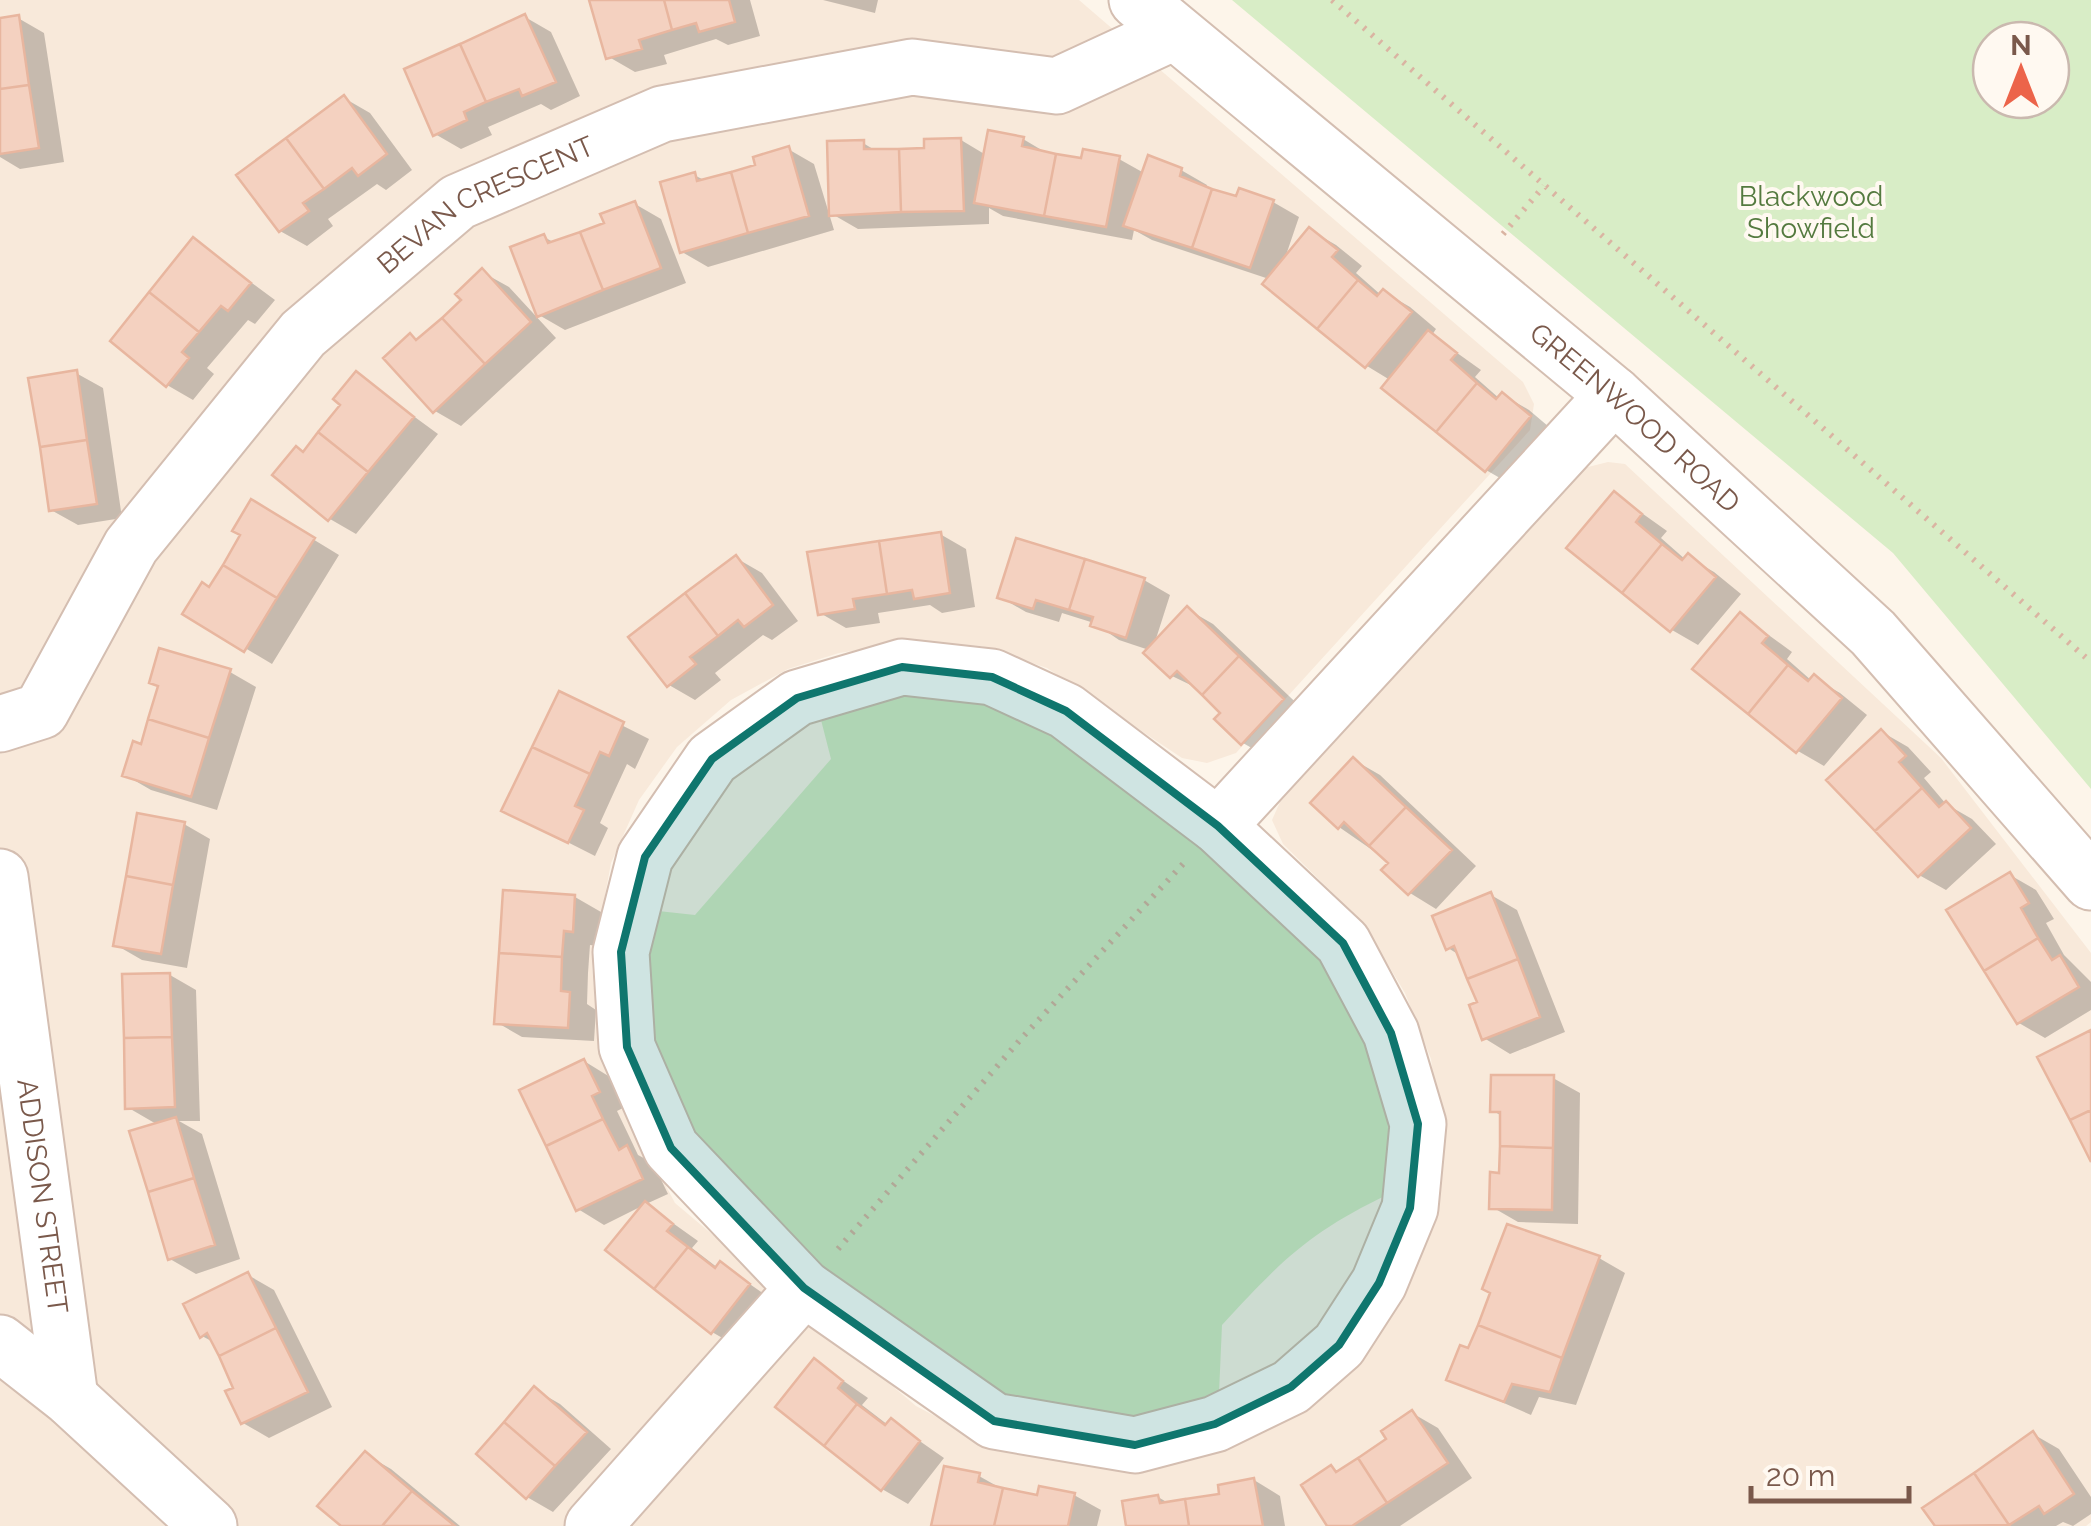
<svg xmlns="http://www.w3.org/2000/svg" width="2091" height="1526" font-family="Raleway,sans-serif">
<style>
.residential{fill:#f8e9da}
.green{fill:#d8edc6;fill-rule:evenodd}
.shadow{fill:#0003}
.building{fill:#f4d1c0;stroke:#e8b69f;stroke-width:2.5}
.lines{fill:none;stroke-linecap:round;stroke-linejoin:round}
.street-casing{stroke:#d4beb1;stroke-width:59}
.path{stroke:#dab4a2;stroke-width:6;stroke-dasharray:2.5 8;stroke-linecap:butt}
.street{stroke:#fff;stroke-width:55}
.marked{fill:#0f766e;fill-opacity:0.2;stroke:#0f766e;stroke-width:8;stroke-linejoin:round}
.labels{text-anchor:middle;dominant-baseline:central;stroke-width:8;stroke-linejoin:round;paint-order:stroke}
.park-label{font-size:28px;fill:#547a3f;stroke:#fff9f1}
.street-label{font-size:28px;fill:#7a594b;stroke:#fff9f1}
</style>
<rect width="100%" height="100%" fill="#fdf5ea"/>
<path class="residential" d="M0,0H1079L1523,382L1534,404L1530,430L1236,753L1207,763L1182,758L1047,668L981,646L900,644L839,653L788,669L731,700L677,747L639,800L611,863L592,966L598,1035L611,1083L675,1203L916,1406L990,1445L1324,1384L1384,1327L1422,1237L1441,1138L1431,1059L1405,993L1363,923L1283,844L1272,820L1280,802L1584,468L1608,462L1625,464L1941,758L2091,953V1522L2086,1526H0Z"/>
<path class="green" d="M1232,0H2091V789L1893,553ZM1991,40H2051V100H1991Z
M901,689C931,691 972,688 1000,698C1070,723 1327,943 1360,1008C1390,1068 1389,1129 1389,1194C1309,1232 1281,1261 1222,1325L1219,1393L1146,1417H1060L981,1388L831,1275L681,1135L640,1008L649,910L695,915L831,759L820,716Z"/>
<path class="shadow" d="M592,0H750L760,36L728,45L716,39L664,55L667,64L635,72L609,57Z
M823,0H878L875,13Z
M525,17L551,32L580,96L551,110L541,104L488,127L492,135L461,149L435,134Z
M18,18L44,33L64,162L20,169L0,157V20Z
M344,98L370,113L412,170L386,190L377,184L328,219L333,226L307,246L280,231Z
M1023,139L1050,155L1083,161L1119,159L1144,173L1181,170L1207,185L1206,189L1237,200L1273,202L1299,217L1284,261L1310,230L1336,245L1362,266L1356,273L1381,295L1384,292L1410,307L1436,329L1432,335L1481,370L1475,377L1500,399L1503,395L1529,410L1555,432L1512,485L1486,470L1390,380L1367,366L1265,284L1269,279L1152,240L1134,230L1132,240L1003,216L989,208V224L858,229L832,214L863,143L878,152L927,151L961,140L986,155Z
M788,149L814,164L834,230L708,267L682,252L694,175L706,181L759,167Z
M635,204L661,219L686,283L565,330L539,315L544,237L555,243L607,224Z
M194,240L275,300L255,324L248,320L207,368L214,374L193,400L167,385Z
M482,272L509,287L556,338L461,426L435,411L410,336L419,341L464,300Z
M76,373L103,388L122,518L78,525L51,510Z
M356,374L438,434L356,534L330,519L276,474L304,454L343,405Z
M1615,494L1667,531L1661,538L1686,560L1688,557L1714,572L1741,594L1698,645L1672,630L1570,548Z
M252,502L339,555L272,664L186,613L210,590L243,534Z
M940,534L966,549L975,607L942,613L930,605L878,613L880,623L846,628L820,613Z
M736,558L762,573L798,621L772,640L763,635L715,673L721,680L695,700L669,685Z
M1144,580L1170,595L1154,645L1187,609L1213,624L1309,715L1269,758L1243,743L1224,713L1199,689L1172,676L1149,650L1119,640L1094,623L1062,613L1059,622L1026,612L1000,597Z
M1741,615L1792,652L1787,659L1812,681L1814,678L1840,693L1867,715L1824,766L1798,751L1696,669Z
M230,672L256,687L217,810L151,790L125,775L142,747Z
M560,694L649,739L635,769L627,764L615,790L600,823L608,828L595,856L504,810Z
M1882,732L1908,747L1931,772L1924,778L1946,804L1972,819L1996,844L1946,890L1919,875Z
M1354,760L1380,775L1476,866L1436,909L1410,893L1385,870L1391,863L1339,827Z
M184,824L210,839L187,968L142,960L116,945Z
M2010,875L2036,890L2054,919L2046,923L2064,955L2091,982V1010L2045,1038L2019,1023Z
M1491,895L1517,910L1565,1032L1510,1054L1484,1038L1480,1004L1461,956L1448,948Z
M575,897L601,912L598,946L590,945L588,973L587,1004L596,1010L594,1041L522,1037L496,1022Z
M170,975L196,990L200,1121H179L202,1134L240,1259L196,1274L170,1259L158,1125L127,1107Z
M584,1061L610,1077L625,1107L617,1111L629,1136L638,1155L653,1163L668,1194L646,1204L698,1241L692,1248L718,1268L721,1264L774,1301L738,1347L712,1332L644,1205L604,1225L578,1209Z
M1553,1078L1580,1093L1578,1224L1518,1222L1492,1207L1502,1175V1116L1493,1111Z
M1599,1258L1625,1273L1576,1405L1539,1397L1531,1415L1449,1379L1469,1351Z
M248,1275L274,1290L332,1407L269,1438L243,1423L236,1389L215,1343L202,1336Z
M815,1361L868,1398L862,1405L888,1425L891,1421L944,1458L908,1504L882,1489Z
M534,1389L560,1404L611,1449L553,1512L527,1497Z
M1412,1413L1438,1428L1472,1478L1400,1526H1330L1331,1468L1340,1472L1390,1440Z
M2033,1434L2059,1449L2091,1497V1514L2073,1526L2063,1522L2056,1526H1938L1926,1508Z
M365,1454L391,1469L460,1526H345Z
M979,1476L1004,1490L1039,1497L1074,1495L1101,1510L1097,1526H933Z
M1254,1480L1280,1496L1285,1526H1128L1158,1497L1170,1504L1222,1496Z"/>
<path class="building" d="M589,0H664L672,30L639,40L642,49L606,59Z
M664,0H729L735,22L699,32L696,23L672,30Z
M525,14L556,82L522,96L519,89L486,102L460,44Z
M19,15L29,85L0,89V18Z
M460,44L486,102L464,112L467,120L433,136L404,69Z
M29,85L39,148L0,154V89Z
M344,95L387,154L358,176L352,168L324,189L286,138Z
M988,130L1024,137L1022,146L1056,154L1044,216L974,203Z
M286,138L324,189L303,203L309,211L279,232L236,175Z
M961,138L964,211L901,212L899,149L924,148V139Z
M864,140V149H899L901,212L829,216L827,141Z
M789,146L809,216L748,233L731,172L755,165L753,157Z
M1083,149L1120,156L1106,227L1044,216L1056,154L1081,158Z
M1148,155L1182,168L1180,176L1212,189L1192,248L1123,226Z
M695,172L697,181L731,172L748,233L680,253L660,182Z
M1239,188L1274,200L1250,268L1192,248L1212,189L1236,196Z
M635,201L661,268L603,290L580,232L604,223L600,214Z
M1309,227L1338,250L1332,257L1358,280L1317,329L1262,284Z
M580,232L603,290L537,317L510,247L544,234L548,243Z
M193,237L251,283L228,311L221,306L199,332L149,292Z
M482,268L531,322L485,364L442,318L461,300L455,294Z
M1358,280L1377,296L1383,289L1412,312L1365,368L1317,329Z
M149,292L199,332L182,352L189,358L166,387L110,341Z
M442,318L485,364L433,413L383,358L410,333L416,340Z
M1428,330L1457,353L1451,360L1477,383L1436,432L1381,388Z
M77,370L87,440L40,447L28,378Z
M356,371L414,417L368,472L318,432L340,405L333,399Z
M1477,383L1496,399L1502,392L1531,416L1485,472L1436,432Z
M318,432L368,472L328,521L272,475L296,446L303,452Z
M87,440L97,504L49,511L40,447Z
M1614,491L1642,514L1636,522L1662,544L1622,593L1566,548Z
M251,499L315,538L277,598L223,565L240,535L232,531Z
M941,532L950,593L914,599L912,590L887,594L879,541Z
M1016,538L1085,559L1069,610L1036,600L1033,609L997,598Z
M879,541L887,594L853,599L855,609L818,615L807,552Z
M1662,544L1682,560L1688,553L1716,577L1670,632L1622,593Z
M736,555L773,605L744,627L738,620L718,636L685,593Z
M1085,559L1145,578L1126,638L1090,626L1093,617L1069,610Z
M223,565L277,598L244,652L182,614L202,582L209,587Z
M685,593L718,636L690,657L696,664L667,687L628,637Z
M1187,606L1239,656L1202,695L1177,671L1170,678L1143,653Z
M1740,612L1768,636L1762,643L1788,665L1748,714L1692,669Z
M159,648L231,669L209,738L148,719L158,686L149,683Z
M1239,656L1284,699L1241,745L1214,719L1220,713L1202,695Z
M1788,665L1808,681L1814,674L1842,698L1796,753L1748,714Z
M559,691L624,722L609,756L600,752L590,774L532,747Z
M148,719L209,738L191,797L122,776L133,741L141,744Z
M1881,729L1906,756L1899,762L1922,788L1875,831L1826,780Z
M532,747L590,774L575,806L584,810L568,843L501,811Z
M1353,757L1406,807L1369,846L1344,822L1338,829L1310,803Z
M1922,788L1939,807L1946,801L1971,828L1918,877L1875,831Z
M1406,807L1452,850L1408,895L1381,870L1388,863L1369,846Z
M137,813L185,822L173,885L126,876Z
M2010,872L2029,903L2021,908L2038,938L1984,971L1946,910Z
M126,876L173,885L161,954L113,946Z
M503,890L575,895L573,932L564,931L562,957L499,953Z
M1491,892L1518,959L1467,979L1454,946L1446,950L1432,916Z
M2038,938L2052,960L2060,955L2079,987L2017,1024L1984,971Z
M499,953L562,957L561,991L570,992L568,1028L494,1024Z
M1518,959L1540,1017L1482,1040L1469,1005L1477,1002L1467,979Z
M170,973L172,1037L124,1038L122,974Z
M2091,1030V1110L2070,1120L2037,1057Z
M172,1037L175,1107L125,1109L124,1038Z
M584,1059L600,1092L592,1096L603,1119L546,1146L519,1090Z
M1491,1075H1554L1553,1148L1500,1146V1112H1490Z
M2091,1110V1162L2070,1120Z
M176,1117L194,1178L148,1192L129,1131Z
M603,1119L619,1150L627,1145L643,1179L576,1211L546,1146Z
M1500,1146L1553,1148L1552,1210L1489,1209L1490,1172L1499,1173Z
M194,1178L215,1245L168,1260L148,1192Z
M645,1201L673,1224L667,1231L688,1247L654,1289L605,1250Z
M1507,1224L1600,1256L1562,1358L1478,1325L1490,1293L1482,1289Z
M688,1247L715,1268L720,1261L750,1284L711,1334L654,1289Z
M248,1272L276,1328L219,1356L207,1333L200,1338L183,1304Z
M1478,1325L1562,1358L1550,1392L1512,1384L1504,1402L1446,1380L1460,1345L1468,1348Z
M276,1328L308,1392L241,1424L225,1391L233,1388L219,1356Z
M814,1358L843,1381L838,1388L857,1404L824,1446L775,1407Z
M534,1386L587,1432L555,1466L504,1422Z
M857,1404L885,1425L891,1418L920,1441L881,1491L824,1446Z
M1412,1410L1448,1463L1387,1503L1358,1458L1386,1439L1381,1431Z
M504,1422L555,1466L526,1499L476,1454Z
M2033,1431L2074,1494L2044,1514L2039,1506L2009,1525L1974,1473Z
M365,1451L412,1491L382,1526H341L317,1506Z
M1358,1458L1387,1503L1352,1526H1327L1301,1485L1331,1465L1336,1472Z
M944,1466L980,1473L978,1482L1003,1488L994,1526H931Z
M1974,1473L2009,1525L1935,1526L1922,1508Z
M1254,1478L1263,1526H1189L1185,1499L1219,1494L1218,1485Z
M1039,1486L1075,1493L1068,1526H994L1003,1488L1037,1495Z
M412,1491L455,1526H382Z
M1158,1495L1160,1503L1185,1499L1189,1526H1126L1122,1501Z"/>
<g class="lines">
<g class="street-casing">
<g id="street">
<path id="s1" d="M1137,0L1614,395L1873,633L2091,882"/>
<path d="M902,667L992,677L1066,711L1218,826L1343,943L1391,1033L1418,1124L1410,1208L1379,1283L1339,1345L1291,1387L1215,1424L1135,1445L994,1421L804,1288L671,1148L627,1047L621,952L645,857L712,759L797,698Z"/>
<path id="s2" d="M0,724L41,711L131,546L303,334L458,202L662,114L912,67L1057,86L1174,32"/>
<path d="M1218,826L1614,395"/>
<path id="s3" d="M0,877L70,1398"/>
<path d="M0,1343L70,1398L209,1526"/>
<path d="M593,1526L804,1288"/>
</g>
</g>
<path class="path" d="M1332,0L2091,662
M1503,234L1544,186
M838,1249L1020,1040L1183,864"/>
<use href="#street" class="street"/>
</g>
<path class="marked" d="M902,667L992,677L1066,711L1218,826L1343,943L1391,1033L1418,1124L1410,1208L1379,1283L1339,1345L1291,1387L1215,1424L1135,1445L994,1421L804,1288L671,1148L627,1047L621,952L645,857L712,759L797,698Z"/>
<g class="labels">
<g class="park-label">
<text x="1811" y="196">Blackwood<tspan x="1811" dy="32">Showfield</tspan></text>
</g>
<g class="street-label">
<text stroke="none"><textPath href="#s2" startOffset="730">BEVAN CRESCENT</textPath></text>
<text stroke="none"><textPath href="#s1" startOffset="650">GREENWOOD ROAD</textPath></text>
<text stroke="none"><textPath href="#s3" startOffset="322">ADDISON STREET</textPath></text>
</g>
</g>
<g transform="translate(2021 70)"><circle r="48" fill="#fff9f1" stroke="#cab9af" stroke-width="2.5"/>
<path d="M0-8L18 38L0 25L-18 38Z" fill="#ec644a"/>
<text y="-15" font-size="28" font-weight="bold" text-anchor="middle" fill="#7a594b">N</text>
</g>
<path d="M1751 1486v15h158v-15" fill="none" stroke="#7a594b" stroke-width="5"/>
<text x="1766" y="1486" font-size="30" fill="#7a594b" stroke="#fff9f1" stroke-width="8" paint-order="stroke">20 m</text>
</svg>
